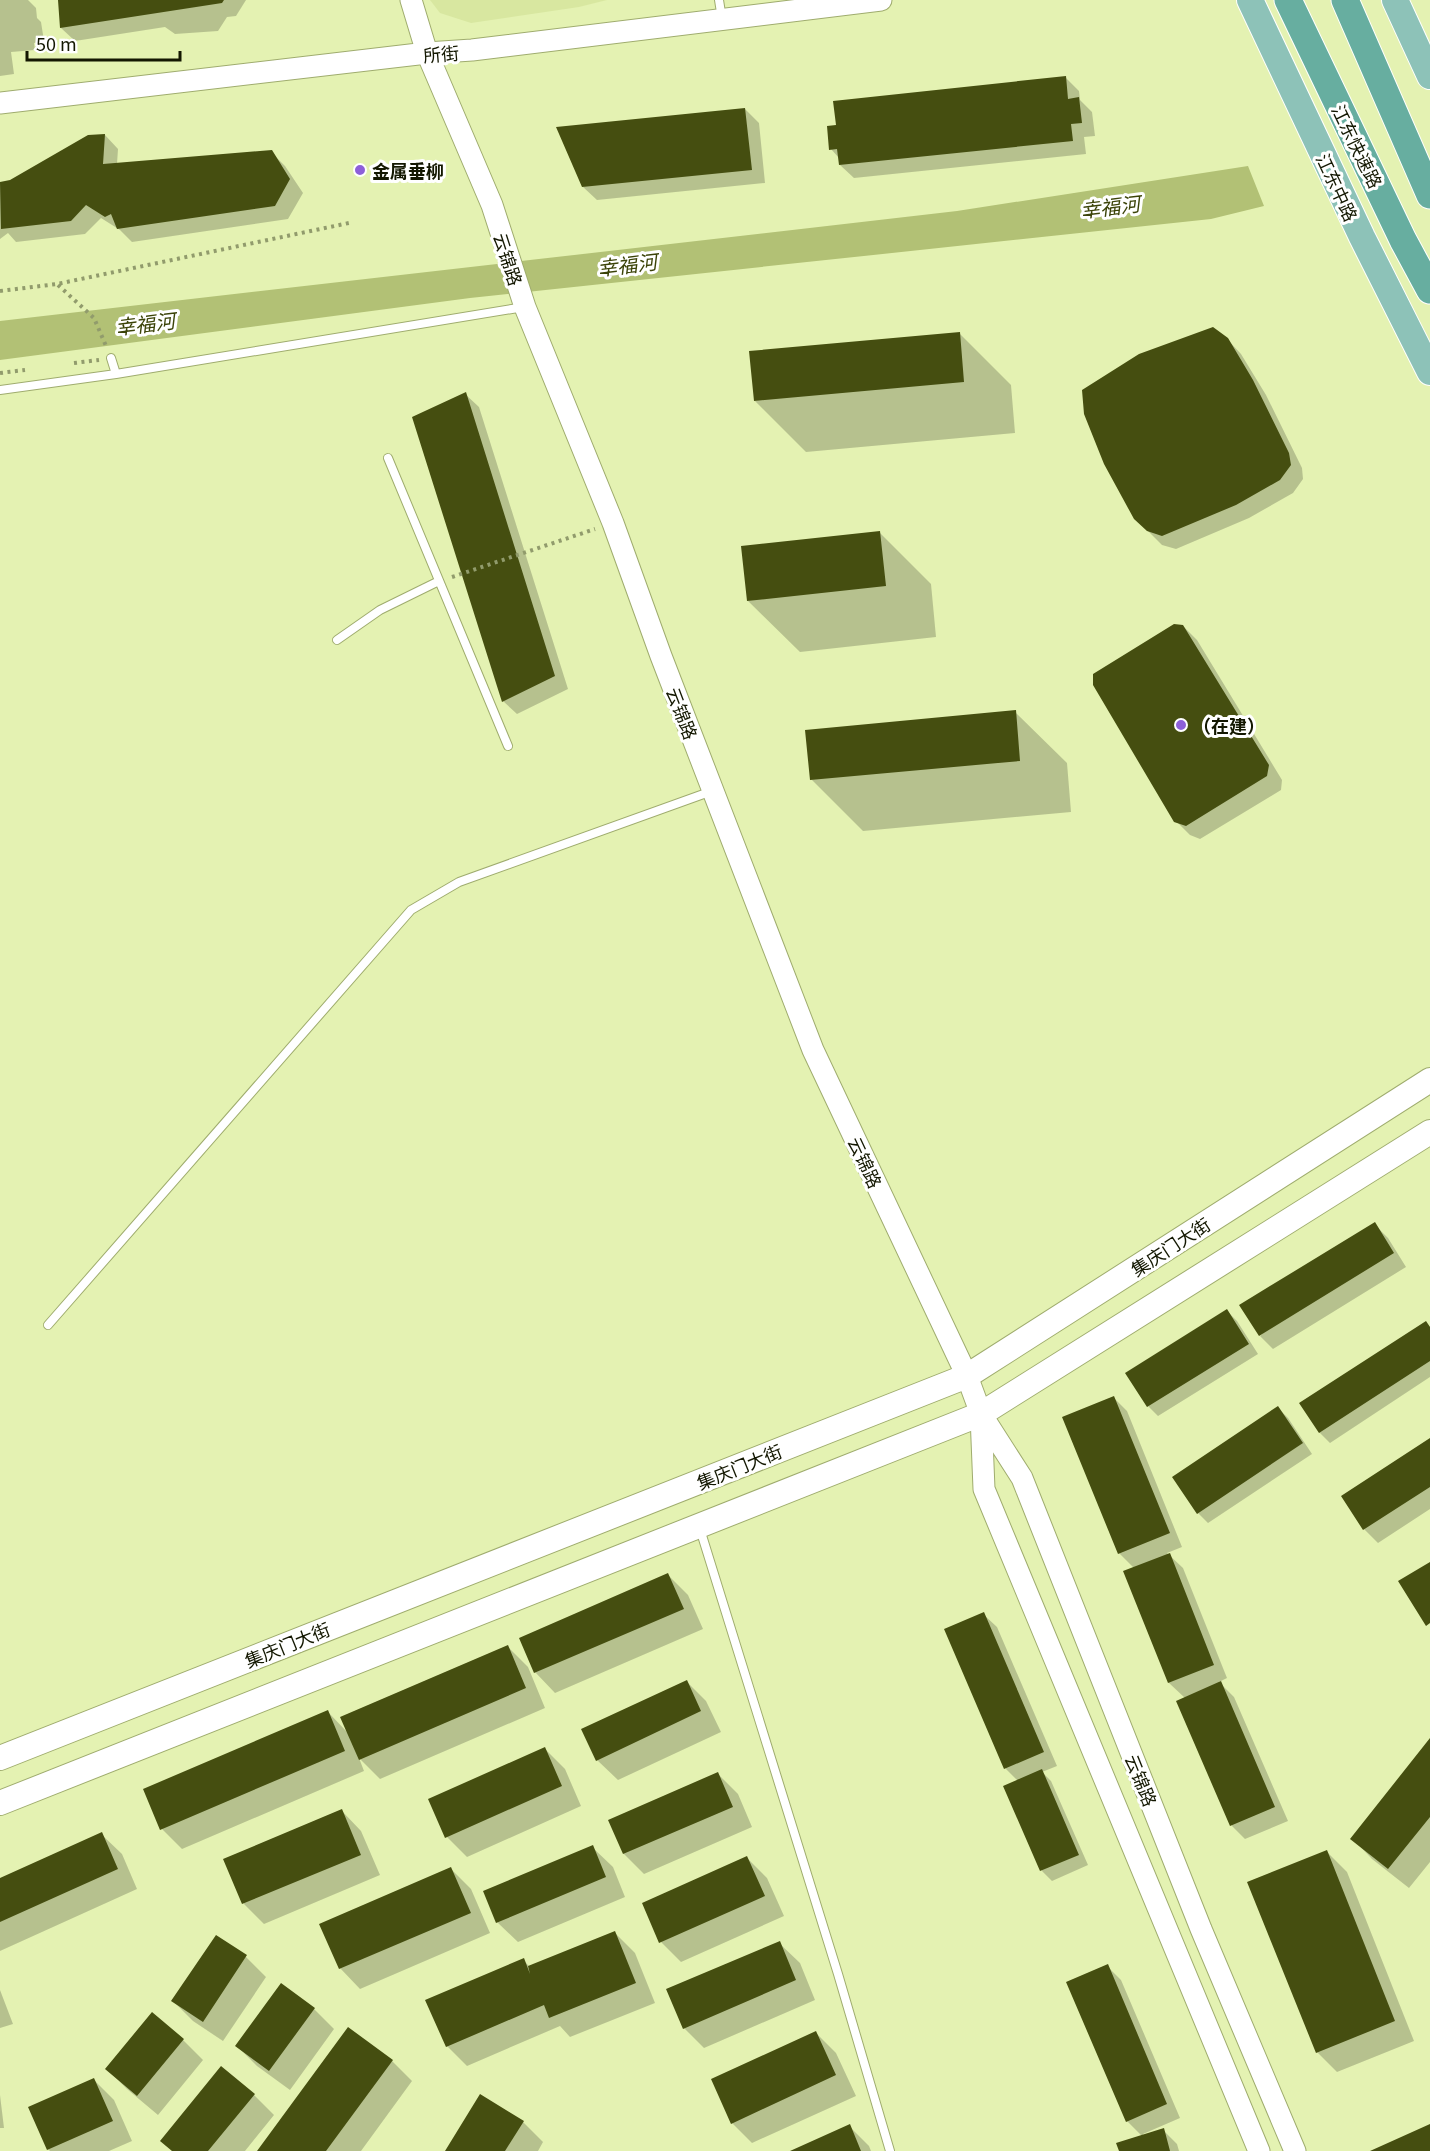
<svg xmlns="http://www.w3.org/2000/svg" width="1430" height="2151" font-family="Georgia,'Noto Sans SC',serif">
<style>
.built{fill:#d8e7a0}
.water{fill:#b2c175}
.shadow{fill:#0003}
.building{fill:#454e10}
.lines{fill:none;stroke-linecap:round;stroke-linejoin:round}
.service-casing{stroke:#9fac6e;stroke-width:10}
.tertiary-casing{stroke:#9fac6e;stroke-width:23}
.secondary-casing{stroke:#9fac6e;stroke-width:26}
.primary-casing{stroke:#fff;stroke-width:28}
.trunk-casing{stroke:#fff;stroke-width:29}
.path{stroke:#919b6c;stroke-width:4;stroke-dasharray:3 4.5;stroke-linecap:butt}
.service{stroke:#fff;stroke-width:8}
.tertiary{stroke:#fff;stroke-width:21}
.secondary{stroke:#fff;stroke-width:24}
.primary{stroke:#8dc2b8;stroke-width:26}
.trunk{stroke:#67aea0;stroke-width:27}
.poi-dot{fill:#8d5fd9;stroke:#fff;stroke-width:2}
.labels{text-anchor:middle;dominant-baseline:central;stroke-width:6;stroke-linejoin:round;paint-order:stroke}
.street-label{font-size:18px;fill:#131701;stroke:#fff}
.poi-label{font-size:18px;font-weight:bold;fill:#131701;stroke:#fff;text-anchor:start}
.water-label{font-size:20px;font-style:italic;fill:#3b4308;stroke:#fff}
</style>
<rect width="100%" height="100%" fill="#e4f2b2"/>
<path class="built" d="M430,0H607L579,7L471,23L440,13Z"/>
<path class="water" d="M1248,166L1264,206L1211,219L470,298L0,360V321L957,211Z"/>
<path class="shadow" d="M0,0H28L36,8L37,18L41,22L44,41L34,43L35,50L11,52L14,74L0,76Z
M59,0H246L236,16L227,17L218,31L175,34L165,27L75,41L61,28Z
M1066,78L1079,91L1080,100L1092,112L1095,136L1084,137L1086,154L854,178L840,165L839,158L831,149L837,127Z
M745,109L759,123L765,183L597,200L583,187Z
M105,135L118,149L117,164L271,152L285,166L303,193L288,219L132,242L120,230L101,218L85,234L16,242L8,233L0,239V183L10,182Z
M959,333L1011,385L1015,433L806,452L755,401Z
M1227,339L1241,354L1266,395L1302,468L1303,479L1293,493L1249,518L1176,549L1162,545L1135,518Z
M465,394L479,407L568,689L517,714L503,701Z
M879,532L931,584L936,637L800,652L748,601Z
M1183,626L1197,640L1282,780L1281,790L1200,839L1190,835L1176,821Z
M1015,712L1067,763L1071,812L863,831L811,779Z
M1374,1224L1388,1238L1406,1267L1273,1349L1260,1336Z
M1227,1311L1237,1321L1258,1354L1158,1416L1148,1406Z
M1426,1323L1430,1327V1377L1330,1443L1320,1433L1301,1404Z
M1114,1398L1127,1411L1182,1547L1167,1553L1183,1568L1227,1678L1219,1682L1234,1697L1288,1821L1245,1839L1232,1826L1178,1702L1185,1698L1169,1683L1125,1572L1134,1568L1119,1553Z
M1278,1408L1288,1418L1312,1454L1208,1523L1198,1513Z
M1430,1440V1509L1378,1543L1364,1529L1343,1497Z
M668,1575L688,1595L703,1629L555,1693L535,1672Z
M983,1614L997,1627L1057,1766L1042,1772L1051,1781L1088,1865L1052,1881L1042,1871L1005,1787L1018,1781L1006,1769L946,1630Z
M508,1647L528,1667L545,1708L380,1779L359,1758L364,1771L182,1849L162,1829L327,1711L348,1733Z
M686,1681L706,1701L721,1732L618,1780L597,1760Z
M1430,1740V1862L1409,1888L1372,1859L1352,1838Z
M545,1749L565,1769L581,1806L467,1857L447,1837Z
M718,1774L738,1794L752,1827L644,1874L624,1854L610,1821Z
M341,1810L361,1831L380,1875L264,1924L244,1904L225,1859Z
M101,1834L122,1854L137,1889L0,1951V1880Z
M592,1847L613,1867L625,1897L518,1942L497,1922Z
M1327,1852L1347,1872L1414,2041L1337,2072L1317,2052Z
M747,1858L767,1878L784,1916L681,1962L661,1942Z
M451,1869L471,1889L490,1933L360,1989L340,1968Z
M615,1933L635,1953L655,2003L570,2037L560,2026L467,2066L447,2046L523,1960L530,1967Z
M216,1937L246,1957L266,1977L223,2041L193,2021L173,2001Z
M779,1943L800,1963L815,2000L704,2048L684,2028Z
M1107,1966L1121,1980L1180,2118L1143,2134L1144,2136L1163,2130L1177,2144L1179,2151H1120L1142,2136L1127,2121Z
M0,1990L13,2024L0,2028Z
M314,2009L334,2029L290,2090L257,2066L237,2046Z
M152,2014L183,2040L203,2060L158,2115L127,2089L107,2069Z
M816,2033L836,2053L856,2096L752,2143L732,2123Z
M392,2061L412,2081L361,2151H259Z
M94,2080L114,2100L132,2141L109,2151H50L48,2149Z
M0,2095L4,2128H0Z
M254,2095L274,2115L245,2151H172Z
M523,2122L543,2142L538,2151H446Z
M849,2126L869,2146L871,2151H794Z"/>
<path class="building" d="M58,0H224L222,3L60,28Z
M1066,76L1068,99L1079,97L1082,123L1071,124L1073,141L839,165L837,149L829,150L827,126L836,125L833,101Z
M745,108L752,170L582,187L556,127Z
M105,134L103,164L272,150L290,179L275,206L117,229L111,214L105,217L86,205L71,221L1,229L0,182L10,180L88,135Z
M1213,327L1228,338L1253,380L1289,453L1291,465L1280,480L1236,505L1162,536L1147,531L1134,519L1104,464L1084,414L1082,390L1139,354Z
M960,332L964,382L754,401L749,351Z
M466,392L555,676L502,702L412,417Z
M880,531L886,586L747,601L741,546Z
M1174,624L1183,625L1269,765L1267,776L1186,826L1174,822L1093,685V674Z
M1016,710L1020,761L810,780L805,730Z
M1375,1222L1394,1253L1259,1336L1239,1305Z
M1227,1309L1249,1344L1147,1407L1125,1373Z
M1426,1321L1430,1327V1361L1319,1433L1299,1403Z
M1114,1396L1170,1533L1118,1554L1062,1417Z
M1278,1406L1303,1443L1197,1514L1172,1477Z
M1430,1438V1487L1363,1530L1341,1496Z
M1170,1553L1214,1665L1168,1683L1123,1571Z
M1430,1562V1623L1426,1626L1398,1581Z
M668,1573L684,1609L534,1673L519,1638Z
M984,1612L1044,1752L1004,1769L944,1629Z
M508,1645L526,1688L359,1760L340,1717Z
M687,1680L701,1711L596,1761L581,1729Z
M1221,1681L1275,1807L1230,1826L1176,1701Z
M328,1710L345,1751L160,1830L143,1789Z
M1430,1738V1817L1388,1869L1350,1839Z
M545,1747L562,1786L445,1838L428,1799Z
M1042,1769L1079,1855L1040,1871L1003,1786Z
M718,1772L733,1807L623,1854L608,1820Z
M342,1809L361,1855L242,1904L223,1859Z
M102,1832L118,1869L0,1922V1878Z
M593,1845L606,1877L496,1923L483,1891Z
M1327,1850L1395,2021L1316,2053L1247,1882Z
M747,1856L765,1896L659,1943L642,1903Z
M451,1867L471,1913L339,1969L319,1924Z
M615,1931L636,1983L549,2018L544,2005L446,2047L425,2000L524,1958L530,1974L528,1966Z
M216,1935L247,1955L203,2022L171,2001Z
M780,1941L796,1980L683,2029L666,1989Z
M1108,1964L1167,2104L1126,2122L1066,1982Z
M281,1983L315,2008L269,2071L235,2046Z
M152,2012L184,2039L137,2096L105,2069Z
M348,2027L393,2060L326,2151H257Z
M816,2031L836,2075L731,2124L711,2079Z
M221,2066L255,2094L208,2151H172L160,2141Z
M94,2078L113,2121L47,2150L28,2107Z
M480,2094L524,2121L505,2151H445Z
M850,2124L861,2151H790Z
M1430,2124V2151H1370Z
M1164,2128L1170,2151H1119L1116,2143Z"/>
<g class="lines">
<g class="service-casing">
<path id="service" d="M719,0L722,19
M111,358L116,374
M0,390L116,374L524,307
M388,458L508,746
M337,640L380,610L439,581
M48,1325L411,910L459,882L712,791
M700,1529L838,1974L890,2151"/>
</g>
<g class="tertiary-casing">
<path id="tertiary" d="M411,0L427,53L492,205L525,307L613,523L661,656L813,1050L967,1376L981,1414L1022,1478L1201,1929L1295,2151
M0,103L427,53L472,50L881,0
M981,1415L984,1489L1259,2151"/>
</g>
<g class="secondary-casing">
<path id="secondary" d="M0,1758L967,1376L1430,1080
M0,1803L981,1414L1430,1132"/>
</g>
<g class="primary-casing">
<path id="primary" d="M1250,0L1362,237L1430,372
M1395,0L1430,76"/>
</g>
<g class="trunk-casing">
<path id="trunk" d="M1288,0L1403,240L1430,290
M1345,0L1430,195"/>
</g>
<path class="path" d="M58,285L94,318L106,346
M0,291L57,284L349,223
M74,363L99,360
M0,373L25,370
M452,577L595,529"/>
<use href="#service" class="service"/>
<use href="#tertiary" class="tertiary"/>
<use href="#secondary" class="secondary"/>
<use href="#primary" class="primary"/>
<use href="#trunk" class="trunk"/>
</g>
<g class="poi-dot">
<circle cx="360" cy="170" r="6"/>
<circle cx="1181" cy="725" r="6"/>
</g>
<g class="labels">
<g class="street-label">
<text transform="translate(441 53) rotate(-5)">所街</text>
<text transform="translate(1358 146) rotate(64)">江东快速路</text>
<text transform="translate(1338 187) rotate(65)">江东中路</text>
<text transform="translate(509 259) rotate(72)">云锦路</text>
<text transform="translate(683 713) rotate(69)">云锦路</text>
<text transform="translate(866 1162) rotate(65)">云锦路</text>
<text transform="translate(1170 1246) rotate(-33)">集庆门大街</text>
<text transform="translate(739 1466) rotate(-22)">集庆门大街</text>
<text transform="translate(287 1644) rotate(-22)">集庆门大街</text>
<text transform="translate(1142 1780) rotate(68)">云锦路</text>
</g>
<g class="poi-label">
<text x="372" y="170">金属垂柳</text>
<text x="1193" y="725">（在建）</text>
</g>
<g class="water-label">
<text transform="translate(1110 206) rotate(-7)">幸福河</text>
<text transform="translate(627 264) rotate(-7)">幸福河</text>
<text transform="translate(145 323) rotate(-7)">幸福河</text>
</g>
</g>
<path d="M27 51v9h153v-9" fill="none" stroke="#131701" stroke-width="3"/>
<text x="36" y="51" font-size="18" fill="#131701" stroke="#ffffff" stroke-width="4.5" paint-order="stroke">50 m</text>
</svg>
